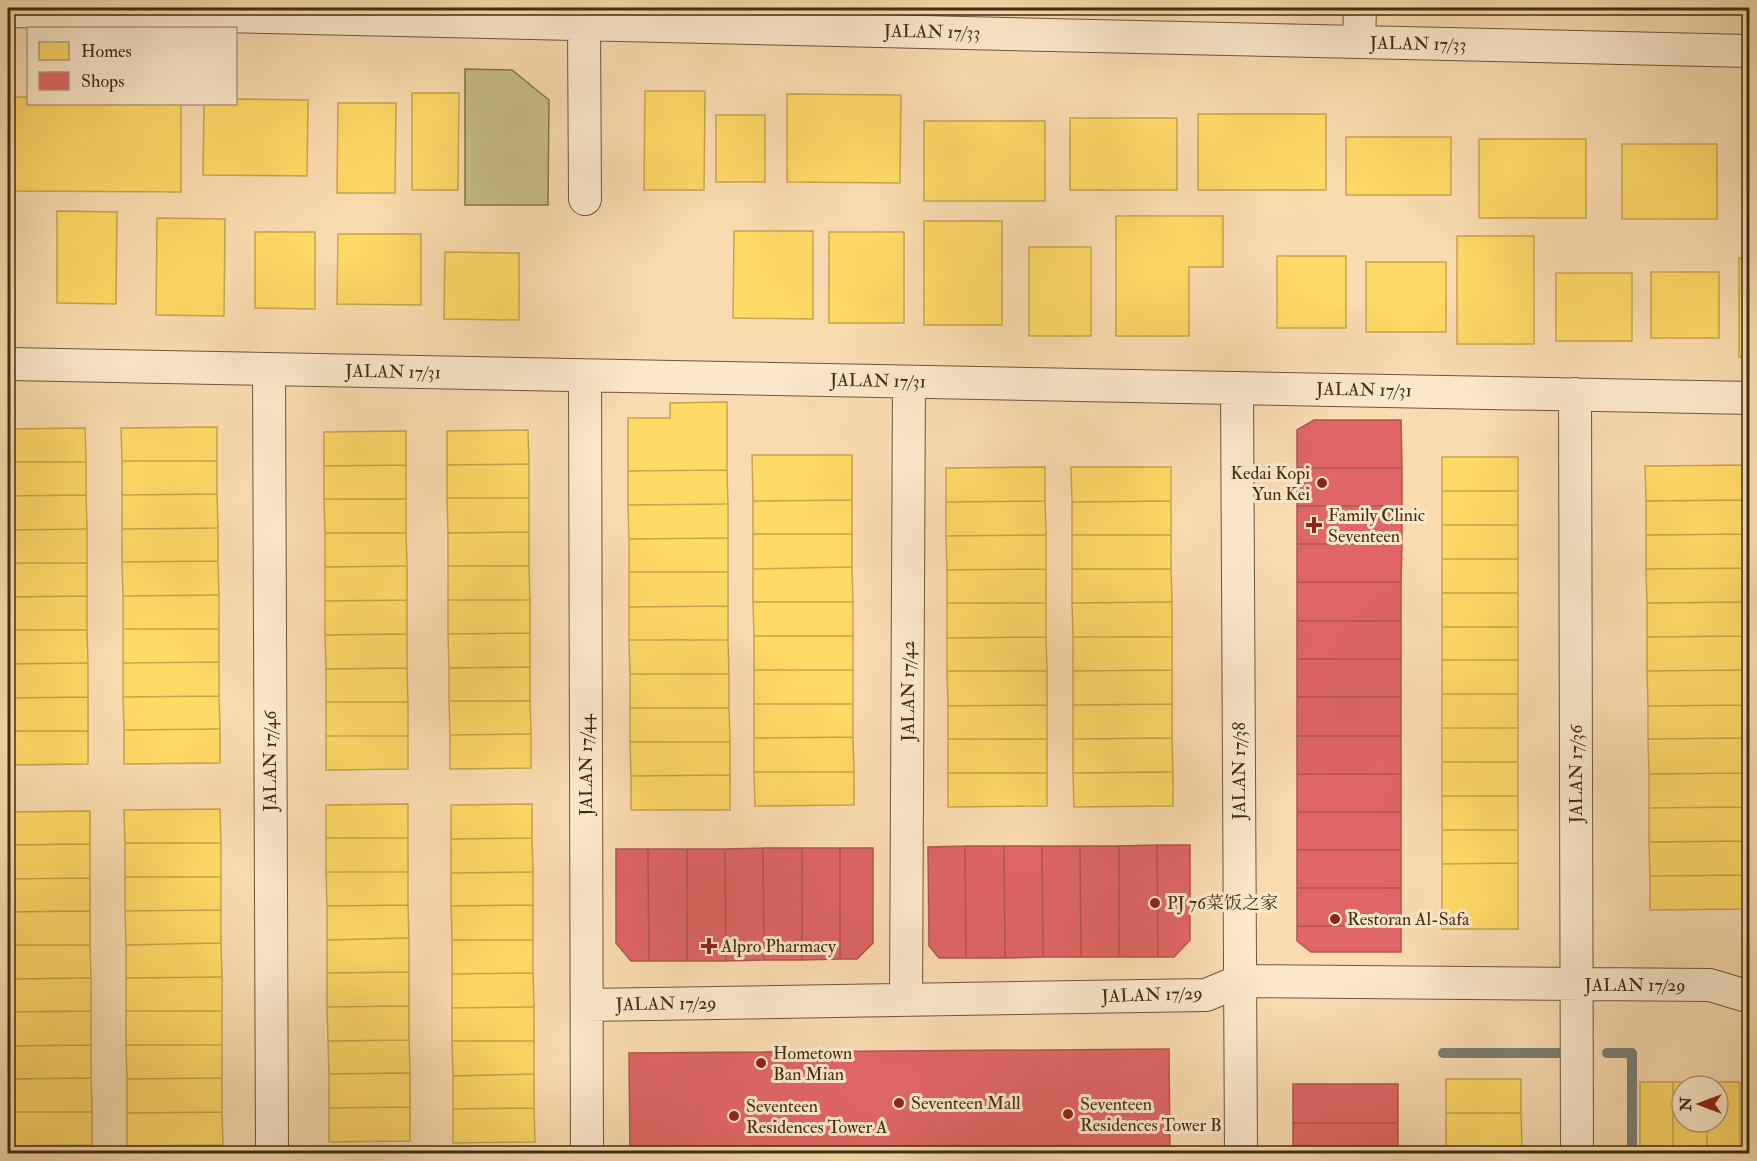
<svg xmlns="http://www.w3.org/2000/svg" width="1757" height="1161" font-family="'IM FELL Double Pica','Noto Serif SC',serif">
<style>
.green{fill:#c6bd85;stroke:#84754a;stroke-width:1.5}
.homes{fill:#ffd966;stroke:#c6a54c;stroke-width:1.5}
.shops{fill:#e06666;stroke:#b0554c;stroke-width:1.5}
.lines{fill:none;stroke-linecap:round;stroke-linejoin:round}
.stream{stroke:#7c8074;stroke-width:10}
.street-casing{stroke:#6f5838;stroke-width:34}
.street{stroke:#fce8cb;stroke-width:32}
.poi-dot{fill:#8f2418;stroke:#fce8cb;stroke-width:2}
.labels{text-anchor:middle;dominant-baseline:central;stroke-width:6;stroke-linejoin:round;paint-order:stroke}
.street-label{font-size:18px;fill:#412d10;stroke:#fce8cb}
.poi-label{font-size:18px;fill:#412d10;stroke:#fce8cb;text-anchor:start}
</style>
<rect width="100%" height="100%" fill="#fadbaf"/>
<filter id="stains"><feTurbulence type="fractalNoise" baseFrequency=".00333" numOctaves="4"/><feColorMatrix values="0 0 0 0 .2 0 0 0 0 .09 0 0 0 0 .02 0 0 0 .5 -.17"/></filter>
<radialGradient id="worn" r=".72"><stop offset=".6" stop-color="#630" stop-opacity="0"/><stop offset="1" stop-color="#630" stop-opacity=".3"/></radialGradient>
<path class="green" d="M465,69L512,70L549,100L548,205H465Z"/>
<path class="homes" d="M645,91H705L704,190H644Z
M412,93H459L458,190H412Z
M787,94L901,95L900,183L787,182Z
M14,97H28V104H181V192L13,191Z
M236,99L308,100L307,176L203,175L204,104H236Z
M338,103H396L395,193H337Z
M1198,114H1326V190H1198Z
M716,115H765V182H716Z
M1070,118H1177V190H1070Z
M924,121H1045V201H924Z
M1346,137H1451V195H1346Z
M1479,139H1586V218H1479Z
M1622,144H1717V219H1622Z
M57,211L117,212L116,304L57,303Z
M1116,216H1223V267H1189V336H1116Z
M157,218L225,219L224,316L156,315Z
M924,221H1002V325H924Z
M734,231H813V319L733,318Z
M255,232H315V309L255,308Z
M829,232H904V323H829Z
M338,234H421V305L337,304Z
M1457,236H1534V344H1457Z
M1029,247H1091V336H1029Z
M445,252L519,253V320L444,319Z
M1277,256H1346V328H1277Z
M1739,258H1750V357H1739Z
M1366,262H1446V332H1366Z
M1651,272H1719V338H1651Z
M1556,273H1632V341H1556Z
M727,402V470L628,471V418H670V403Z
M217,427V461H122L121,428Z
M85,428L86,462H8V429Z
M528,430L529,464L447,465V431Z
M406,431V465L324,466V432Z
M752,455H852V500L753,501Z
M1442,457H1518V491H1442Z
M122,461H217V494L122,495Z
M8,462H86V495L8,496Z
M529,464V498H447V465Z
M406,465V499H324V466Z
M1750,465V500L1646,501L1645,466Z
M1045,467V501L946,502V468Z
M1071,467H1171V501L1072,502Z
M727,470L728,504L628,505V471Z
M1442,491H1518V525H1442Z
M217,494L218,528L122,529V495Z
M86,495L87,529L8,530V496Z
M447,498H529V532L448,533Z
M324,499H406V533H325Z
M852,500V534H753V501Z
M1750,500V534L1646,535V501Z
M1045,501L1046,535L946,536V502Z
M1171,501V535H1072V502Z
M728,504V538L629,539L628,505Z
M1442,525H1518V559H1442Z
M218,528V561L122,562V529Z
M87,529V563H8V530Z
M529,532V566H448V533Z
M325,533H406L407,566L325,567Z
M753,534H852V567L753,569Z
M1750,534V568L1646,569V535Z
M1046,535V569L947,570L946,536Z
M1072,535H1171V569H1072Z
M728,538V572H629V539Z
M1442,559H1518V593H1442Z
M218,561L219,595L123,596L122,562Z
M8,563H87V596L8,597Z
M407,566V600L325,601V567Z
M448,566H529L530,600H448Z
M852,567L853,602H753V569Z
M1750,568V602L1647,603L1646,569Z
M1046,569V603H947V570Z
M1072,569H1171L1172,602L1072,603Z
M629,572H728V606L629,607Z
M1442,593H1518V627H1442Z
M219,595V629H123V596Z
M87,596V630H8V597Z
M407,600V634L325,635V601Z
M448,600H530V633L448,634Z
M753,602H853V636H754Z
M1172,602V637H1073L1072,603Z
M1750,602V636L1647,637V603Z
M947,603H1046V637L947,638Z
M728,606V640H629V607Z
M1442,627H1518V660H1442Z
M123,629H219V662L123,663Z
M8,630H87L88,663L8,664Z
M530,633V667L449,668L448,634Z
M407,634V668L326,669L325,635Z
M754,636H853V670H754Z
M1750,636V670L1647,671V637Z
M1046,637L1047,671H947V638Z
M1073,637H1172V670L1073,671Z
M629,640H728L729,674H630Z
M1442,660H1518V694H1442Z
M219,662V696L123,697V663Z
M88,663V697L8,698V664Z
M530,667V701H449V668Z
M407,668L408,702H326V669Z
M754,670H853V704H754Z
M1172,670V704L1073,705V671Z
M1750,670V705L1648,706L1647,671Z
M947,671H1047V705L948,706Z
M630,674H729V708H630Z
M1442,694H1518V728H1442Z
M219,696L220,729L124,730L123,697Z
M88,697V731H8V698Z
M449,701H530L531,734L450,735Z
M326,702H408V736H326Z
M754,704H853V737L754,738Z
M1172,704V738L1073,739V705Z
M1047,705V739H948V706Z
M1750,705V738L1648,739V706Z
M630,708H729L730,742H630Z
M1442,728H1518V762H1442Z
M220,729V763L124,764V730Z
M8,731H88V764L8,765Z
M531,734V768L450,769V735Z
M326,736H408V769L326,770Z
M853,737L854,772H754V738Z
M1172,738L1173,772L1073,773V739Z
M1750,738V773L1649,774L1648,739Z
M948,739H1047V773H948Z
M630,742H730V775L631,776Z
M1442,762H1518V796H1442Z
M754,772H854V805L755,806Z
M1173,772V806L1074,807L1073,773Z
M948,773H1047V806L948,807Z
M1750,773V807L1649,808V774Z
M730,775V810H631V776Z
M1442,796H1518V830H1442Z
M408,804V838H326V805Z
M532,804V838L451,839V805Z
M1750,807V841L1649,842V808Z
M220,809L221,843H125L124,810Z
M90,811V844L8,845V812Z
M1442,830H1518V863L1442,864Z
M326,838H408V872H326Z
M532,838L533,872L451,873V839Z
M1750,841V875L1650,876L1649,842Z
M125,843H221V877H125Z
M90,844V878L8,879V845Z
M1518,863V929H1442V864Z
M326,872H408V905L327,906Z
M533,872V905L451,906V873Z
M1750,875V909L1650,910V876Z
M125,877H221V910L125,911Z
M90,878V911L8,912V879Z
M408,905L409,938L327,940V906Z
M533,905V940H452L451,906Z
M221,910V943L126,945L125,911Z
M90,911V945H8V912Z
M409,938V972L327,973V940Z
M452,940H533V973L452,974Z
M221,943L222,977L126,978V945Z
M8,945H90L91,978L8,979Z
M409,972V1006L327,1007V973Z
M533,973L534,1007L452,1008V974Z
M222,977V1011H126V978Z
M91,978V1011L8,1012V979Z
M409,1006V1040L328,1041L327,1007Z
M534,1007V1041H452V1008Z
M91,1011V1045L8,1046V1012Z
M126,1011H222V1045H126Z
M409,1040L410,1073L329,1074L328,1041Z
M452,1041H534V1074L453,1076Z
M91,1045V1078L8,1079V1046Z
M126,1045H222V1078L127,1079Z
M410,1073V1107L329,1108V1074Z
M534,1074V1108L453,1109V1076Z
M1001,1074H1134L1135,1154H1001Z
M91,1078L92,1112H8V1079Z
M222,1078V1112L127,1113V1079Z
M667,1078H801V1154H668Z
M1446,1079H1521V1113H1446Z
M1640,1082H1673V1154H1640Z
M1673,1082H1707V1086H1682V1122H1707V1154H1673Z
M1707,1082H1740V1154H1707V1122H1718V1086H1707Z
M410,1107V1141L329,1142V1108Z
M534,1108L535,1142L453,1143V1109Z
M8,1112H92V1145L8,1146Z
M222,1112L223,1145L127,1146V1113Z
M1446,1113H1521L1522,1147H1446Z
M92,1145V1154H8V1146Z
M223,1145V1154H127V1146Z
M1446,1147H1522V1154H1446Z"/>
<path class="shops" d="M1314,420H1401L1402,468H1297V430Z
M1297,468H1402V506H1297Z
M1297,506H1402V544H1297Z
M1297,544H1402L1401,582H1297Z
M1297,582H1401V621H1297Z
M1297,621H1401V659H1297Z
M1297,659H1401V697H1297Z
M1297,697H1401V736H1297Z
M1297,736H1401V774H1297Z
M1297,774H1401V812H1297Z
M1297,812H1401V850H1297Z
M1157,845H1190V940L1174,957H1158Z
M1157,845L1158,957H1119V846Z
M965,846H1004L1005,958H966Z
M965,846L966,958H939L929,946L928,847Z
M1004,846H1042L1043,957L1005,958Z
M1042,846H1080L1081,957H1043Z
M1080,846H1119V957H1081Z
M763,848H802V960H764Z
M763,848L764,960L726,961L725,849Z
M802,848H840V959L802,960Z
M840,848H873V943L857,959H840Z
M616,849H648L649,961H631L616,943Z
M648,849H687V961H649Z
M687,849H725L726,961H687Z
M1297,850H1401V888H1297Z
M1297,888H1401V926H1297Z
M1297,926H1401V952H1311L1297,941Z
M1169,1049L1170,1154H630L629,1053Z
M1293,1084H1398V1123H1293Z
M1293,1123H1398V1154H1293Z"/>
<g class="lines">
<path class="stream" d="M1443,1053H1559
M1607,1053H1632V1154"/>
<g class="street-casing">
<path id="street" d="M8,11L1750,51
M584,24L585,199
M1359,42L1360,8
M8,364L1750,398
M269,369L272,1154
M585,376L587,1154
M1237,388L1241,1154
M1575,394L1577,1154
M906,1000L909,382
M587,1005L1206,995L1240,981L1710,985L1750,997"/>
</g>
<use href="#street" class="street"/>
</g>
<g class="poi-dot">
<circle cx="1322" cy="483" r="6"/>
<path d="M1311 516h6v6h6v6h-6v6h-6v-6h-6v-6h6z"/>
<circle cx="1155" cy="903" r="6"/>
<circle cx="1335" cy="919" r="6"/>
<path d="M706 937h6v6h6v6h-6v6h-6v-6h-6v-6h6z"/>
<circle cx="761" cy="1063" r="6"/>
<circle cx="899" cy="1103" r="6"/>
<circle cx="1068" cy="1114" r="6"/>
<circle cx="734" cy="1116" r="6"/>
</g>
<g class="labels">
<g class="street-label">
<text transform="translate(932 32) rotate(1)">JALAN 17/33</text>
<text transform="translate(1418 44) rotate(1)">JALAN 17/33</text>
<text transform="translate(393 372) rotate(1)">JALAN 17/31</text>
<text transform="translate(878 381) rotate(1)">JALAN 17/31</text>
<text transform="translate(1364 390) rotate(1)">JALAN 17/31</text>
<text transform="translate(908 691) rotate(-90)">JALAN 17/42</text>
<text transform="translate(270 761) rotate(-90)">JALAN 17/46</text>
<text transform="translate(586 765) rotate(-90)">JALAN 17/44</text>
<text transform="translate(1239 771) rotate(-90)">JALAN 17/38</text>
<text transform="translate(1576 774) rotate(-90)">JALAN 17/36</text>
<text x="1635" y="985">JALAN 17/29</text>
<text transform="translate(1152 995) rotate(-2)">JALAN 17/29</text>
<text transform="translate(666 1004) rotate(-1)">JALAN 17/29</text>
</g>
<g class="poi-label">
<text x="1310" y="473" text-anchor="end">Kedai Kopi<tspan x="1310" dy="21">Yun Kei</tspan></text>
<text x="1328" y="515">Family Clinic<tspan x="1328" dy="21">Seventeen</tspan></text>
<text x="1167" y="903">PJ 76菜饭之家</text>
<text x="1347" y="919">Restoran Al-Safa</text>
<text x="721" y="946">Alpro Pharmacy</text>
<text x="773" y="1053">Hometown<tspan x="773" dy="21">Ban Mian</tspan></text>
<text x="911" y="1103">Seventeen Mall</text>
<text x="1080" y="1104">Seventeen<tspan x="1080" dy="21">Residences Tower B</tspan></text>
<text x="746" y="1106">Seventeen<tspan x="746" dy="21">Residences Tower A</tspan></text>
</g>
</g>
<rect width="1757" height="1161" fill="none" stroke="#fadbaf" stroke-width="30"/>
<rect x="9" y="9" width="1739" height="1143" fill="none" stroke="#412d10" stroke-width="3"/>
<rect x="15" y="15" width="1727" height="1131" fill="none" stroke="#412d10" stroke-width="1.5"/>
<rect x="27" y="27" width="210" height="78" fill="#fce8cb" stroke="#b19d80" stroke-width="1.5"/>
<rect x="39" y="42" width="30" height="18" fill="#ffd966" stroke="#b19d80" stroke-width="1.5"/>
<text x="81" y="57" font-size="18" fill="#412d10">Homes</text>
<rect x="39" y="72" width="30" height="18" fill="#e06666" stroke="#b19d80" stroke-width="1.5"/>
<text x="81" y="87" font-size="18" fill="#412d10">Shops</text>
<g transform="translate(1700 1104) rotate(270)"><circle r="28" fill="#fce8cb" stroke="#b19d80" stroke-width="1.5"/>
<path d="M0-4.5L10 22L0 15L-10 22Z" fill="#8f2418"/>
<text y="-9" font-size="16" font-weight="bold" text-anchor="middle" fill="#412d10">N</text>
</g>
<rect width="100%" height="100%" filter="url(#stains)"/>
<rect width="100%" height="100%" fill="url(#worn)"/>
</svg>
